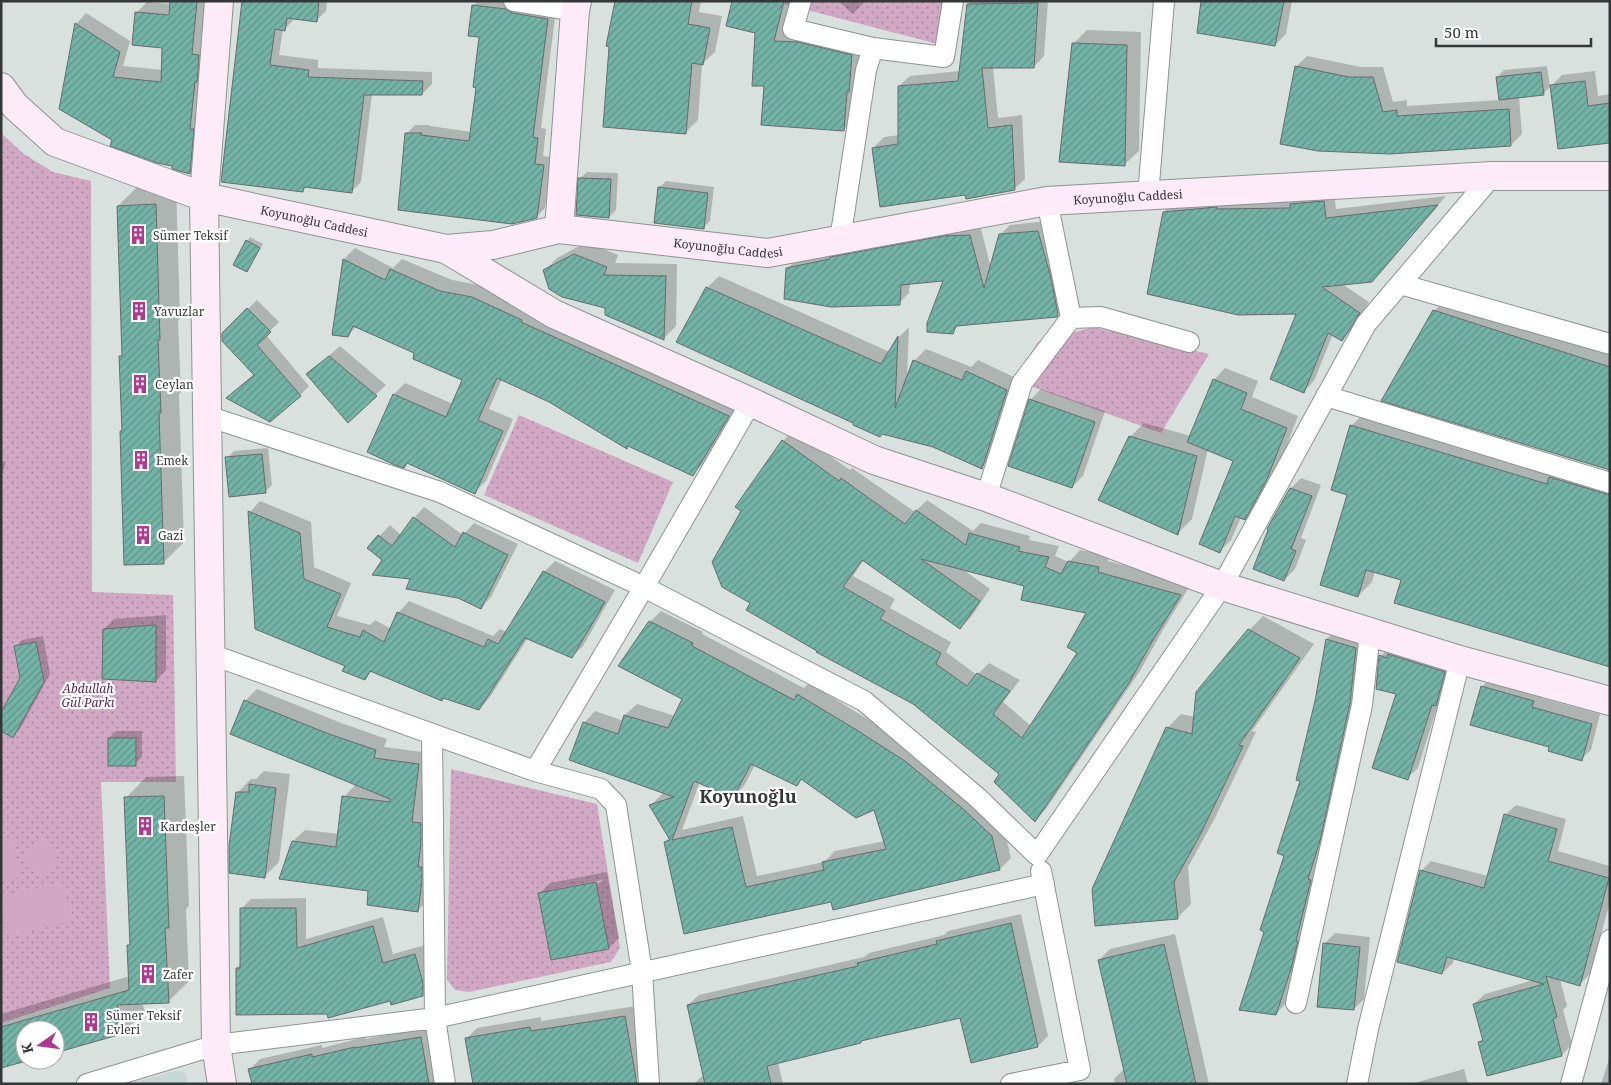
<svg xmlns="http://www.w3.org/2000/svg" width="1611" height="1085" font-family="'Noto Serif',serif">
<style>
.built{fill:#c7d8d4}
.green{fill:url(#green-dots)}
.pitch{fill:#d1a8c3}
.shadow{fill:#0003;fill-rule:evenodd}
.building{fill:url(#building-hatch);stroke:#666c6b;fill-rule:evenodd}
.lines{fill:none;stroke-linecap:round;stroke-linejoin:round}
.street-casing{stroke:#8d9492;stroke-width:22}
.secondary-casing{stroke:#8d9492;stroke-width:30}
.street{stroke:#fff;stroke-width:20}
.secondary{stroke:#fdebf7;stroke-width:28}
.labels{text-anchor:middle;dominant-baseline:central;stroke-width:4.5;stroke-linejoin:round;paint-order:stroke}
.street-label{font-size:12px;fill:#343737;stroke:#fff}
.poi-label{font-size:12px;fill:#343737;stroke:#fff;text-anchor:start}
.park-label{font-size:12px;font-style:italic;fill:#602751;stroke:#fff}
.district-label{font-size:18px;font-weight:bold;fill:#343737;stroke:#fff}
</style>
<defs>
<pattern id="green-dots" width="8" height="8" patternUnits="userSpaceOnUse" patternTransform="scale(1.25)"><rect width="8" height="8" fill="#d1a8c3"/><path d="M2 2h.1M6 6h.1" fill="none" stroke="#aa8a9f" stroke-width="1.8" stroke-linecap="round"/></pattern>
<pattern id="building-hatch" width="6" height="6" patternUnits="userSpaceOnUse" patternTransform="scale(1.25)"><rect width="6" height="6" fill="#73b4a6"/><path d="M-1 1l2-2M0 6l6-6M5 7l2-2" fill="none" stroke="#5f9388"/></pattern>
</defs>
<rect width="100%" height="100%" fill="#d9e1df"/>
<path class="built" d="M176,1071L186,1073L188,1084H126Z"/>
<path class="green" d="M785,1H960L953,48L784,4Z
M1,133L24,154L53,172L91,181L92,592L173,595L176,782H101L110,988L1,1023Z
M1093,327L1209,354L1161,433L1014,380L1038,342Z
M519,415L673,482L638,563L484,495Z
M451,769L597,804L620,948L611,962L469,992L455,990L447,980Z"/>
<path class="pitch" d="M12,837L21,877L1,882V840Z
M25 858a16 16 0 1 1 32 0a16 16 0 1 1-32 0Z
M62,882L72,921L9,936L1,905V896Z"/>
<path class="shadow" d="M171,1H213L200,162L190,173L113,139L76,24L86,13L130,41L123,66L163,70V47L136,13L147,2L171,4Z
M243,1H327L326,11L316,21L295,18L285,29H283L279,55L318,60V68L432,72V84L422,94H372L361,182L351,192L307,186L303,191Z
M478,1H516L556,10L541,128L546,129L543,156L552,157L545,208L536,217L406,134L415,125H430V126L472,132L478,86L480,36L473,6Z
M616,1H701L699,12L722,16L715,52L702,64L698,120L686,132Z
M733,1H790L783,31L861,46L854,120L844,129L765,85L757,32Z
M838,1H865L853,14Z
M969,1H1048L1044,56L1034,67H993L998,118L1022,115L1025,179L1014,189L966,194L873,148L884,137L899,135V86L910,76L960,71Z
M1202,1H1292L1286,34L1275,45Z
M1087,30L1141,32L1139,151L1124,165L1073,44Z
M1307,56L1361,67H1383L1393,102L1407,100V106L1500,100L1497,77L1504,70L1547,66L1550,87L1562,75L1595,71L1598,96L1610,94V142L1551,86L1543,94L1519,97L1522,134L1511,145L1390,152L1296,67Z
M587,172L618,173L616,210L609,217L580,178Z
M666,181L714,187L710,221L703,228L659,188Z
M176,184L180,318L178,321L181,392L179,394L184,542L163,563L121,432L124,429L120,356L123,353L118,206L138,186Z
M1334,191L1336,209L1446,196L1382,270L1342,284L1369,302L1352,329L1342,339L1333,334L1314,381L1304,391L1298,313L1164,212L1175,202Z
M1048,221L1068,304L1057,315L960,324L952,332L945,279L910,283L909,293L899,303L787,269L797,259L980,225L991,268L1000,235L1010,225Z
M250,237L263,244L247,271L234,264Z
M587,242L618,255L615,263L677,264L676,326L664,338L607,307L545,270L557,258Z
M355,248L393,268L402,259L452,280L484,286L739,405L704,463L693,474L550,401L502,379L489,409L513,419L486,481L475,492L408,463L404,466L369,452L394,394L405,383L453,404L464,380L415,352L357,326L348,335L334,334L344,259Z
M719,276L890,352L899,337L909,327L907,378L914,361L926,349L971,367L978,360L1018,379L993,456L982,467L933,446L855,423L707,288Z
M1448,297L1610,349V469L1434,311Z
M257,300L279,322L266,335L309,386L300,395L237,389L255,374L223,333Z
M340,346L386,385L348,421L308,374Z
M1225,368L1258,381L1252,397L1298,416L1279,466L1256,507L1244,519L1241,517L1231,540L1219,552L1235,460L1208,449L1192,519L1178,533L1130,437L1144,423L1191,436L1214,380Z
M1041,389L1105,411L1083,476L1072,487L1010,465L1031,399Z
M1365,412L1610,477V666L1402,580L1375,571L1372,582L1358,596L1349,494L1351,426Z
M793,430L850,470L852,468L915,512L927,500L973,531L981,523L1030,536L1029,540L1059,546L1055,556L1069,562L1080,550L1109,556L1108,561L1191,584L1164,628L1140,671L1046,809L1035,820L1001,773L914,703L819,650L752,602L783,441ZM864,560L960,628L971,617L990,589L961,568L1025,585L1088,612L1079,652L1031,726L1003,702L1020,680L989,663L977,675L946,652L951,642L890,608L895,599L853,576Z
M268,448L272,485L265,492L227,458L234,451Z
M1,461L6,462L1,477Z
M1301,478L1321,485L1301,538L1306,540L1295,569L1284,580L1291,488Z
M260,501L311,522L314,567L351,583L337,616L370,625L375,620L391,629L398,613L409,601L493,636L500,629L507,632L544,572L555,561L615,590L583,646L572,657L528,638L490,697L479,709L372,671L365,679L347,665L250,512Z
M424,507L463,535L474,523L518,544L491,597L481,608L412,578L384,560L369,547L390,525L401,535L414,518Z
M661,611L703,632L702,634L804,688L809,683L866,718L916,751L1003,825L1011,858L1000,869L834,908L832,900L685,932L665,842L670,837L651,805L662,794L667,793L584,723L595,711L624,721L625,715L637,704L675,716L684,699L650,622ZM755,765L796,785L803,778L874,808L885,841L835,851L824,862L757,876L743,816L682,830L700,782L733,797L744,786Z
M166,615V670L156,681L104,629L114,619Z
M1263,616L1314,644L1252,731L1256,732L1214,820L1188,867L1191,904L1177,918L1096,925L1167,728L1181,714L1195,717L1249,630Z
M1337,629L1366,638L1302,957L1286,1003L1276,1014L1266,931L1286,855L1327,639Z
M43,636L50,674L20,729L13,736L21,678L15,647L22,640Z
M1391,645L1455,661L1447,694L1439,701L1418,768L1407,778L1397,694L1381,656Z
M1491,677L1542,692L1541,698L1600,714L1591,750L1581,759L1551,746L1482,687Z
M257,689L341,723L387,739L384,747L430,753L423,811L432,812L429,899L417,911L369,890L293,841L305,830L339,834L344,797L356,784L245,701Z
M116,731H142V757L135,764L109,738Z
M264,771L290,774L279,862L265,876L237,793L251,779H256Z
M184,776L189,906L186,909L189,981L168,1002L142,1003L145,1011L124,1032L55,1052V1030H25V1060H28L1,1068V1014L130,976L128,946L132,942L126,798L146,777Z
M1516,805L1566,819L1558,851L1610,866V902L1590,974L1580,984L1560,979L1567,1006L1563,1010L1572,1044L1562,1055L1488,1075L1479,1042L1483,1038L1474,1004L1485,994L1534,980L1454,958L1453,963L1442,973L1421,871L1431,861L1488,876L1505,815Z
M607,872L619,938L609,948L539,894L550,883ZM602,880L603,882L550,892V890Z
M306,898V939L383,917L393,954L425,945L432,985L422,995L391,1000L328,1013L237,968L242,963L241,909L251,899Z
M1021,914L1048,1036L1038,1046L961,1016L864,1039L861,1042L765,1005L783,1084H694L704,1074L688,1005L699,995L864,957L869,953L944,935L948,931Z
M1335,933L1370,937L1364,999L1354,1009L1324,944Z
M1175,934L1209,1084H1115L1114,1079L1124,1069L1099,960L1110,949Z
M636,1006L646,1069L636,1079L467,1038L477,1028L541,1017V1021Z
M431,1027L439,1079L435,1084H253L250,1069L260,1059L322,1045V1048L365,1037V1039Z
M1610,1056V1084H1601Z
M1464,1069L1468,1084H1411Z"/>
<path class="building" d="M170,1H197L192,54L199,55L197,82H195L190,129H194L190,174L172,169V166L157,163L110,146L112,140L59,109L75,23L120,52L113,77L161,82L162,48L132,45L135,12L169,15Z
M242,1H319L317,22L287,18L285,31L275,29L270,65L309,70L308,77L423,81L422,95H364L352,193L304,187L303,192L221,182Z
M615,1H692L688,24L710,28L703,65L692,63L686,134L603,127L609,47L606,46Z
M732,1H784L774,41L798,42L852,55L849,92H847L844,131L761,125L764,86H752L755,33L726,26Z
M1201,1H1284L1275,46L1197,33Z
M1038,3L1034,68H982L988,128L1012,125L1015,190L966,199L965,195L880,207L872,148L898,144V86L958,81L967,4Z
M472,5L506,9L512,13L548,19L533,137L538,138L535,164L544,165L537,218L512,224L398,210L405,133H422L421,135L469,141L476,88L473,87L479,37L468,36Z
M1072,43L1127,45L1125,166L1059,162Z
M1295,66L1349,77H1373L1383,112L1397,110V116L1509,109L1511,146L1390,154L1318,151L1280,144Z
M1541,72L1544,95L1499,100L1496,77Z
M1585,81L1588,106L1610,103V143L1558,149L1550,85Z
M578,178L611,179L609,218L576,215Z
M658,187L708,193L704,229L654,223Z
M1324,201L1326,218L1438,205L1372,282L1322,287L1360,313L1342,341L1328,333L1304,393L1270,379L1296,314L1238,315L1147,294L1163,212L1217,207V209L1290,208V204Z
M156,204L160,340H158L161,413H159L164,564L124,565L120,431H122L119,356H122L117,206Z
M1038,231L1051,278L1058,315L1057,317L956,326L953,334L927,332V323L943,281L901,285L900,305L831,307L784,299L786,268L830,259V257L943,236L970,235L984,288L999,234Z
M246,240L260,248L247,272L233,265Z
M574,254L607,267L604,275L666,276L664,340L605,315V308L562,297L549,289L543,270Z
M343,259L385,280L390,269L440,291L472,297L522,320L521,322L729,416L693,476L628,446L627,449L549,402L497,378L478,420L503,431L475,494L407,463L404,468L397,466L367,452L393,394L446,417L462,380L413,359L414,353L353,326L348,337L332,335Z
M706,287L881,364L898,336L895,408L913,360L962,380L966,371L1007,390L982,469L933,447L882,434L880,437L853,425V423L676,342Z
M247,308L271,332L257,345L301,396L270,422L226,398L254,375L222,341V333Z
M1433,310L1610,367V470L1381,401Z
M329,356L377,396L348,423L306,374Z
M1213,379L1247,393L1241,409L1287,428L1267,479L1245,520L1235,516L1220,553L1199,544L1233,461L1187,442Z
M1029,399L1095,422L1072,488L1008,466Z
M1350,425L1547,484L1549,477L1610,495V667L1394,603L1401,580L1366,570L1358,597L1320,585L1347,495L1331,490Z
M1129,436L1197,456L1178,535L1098,500Z
M782,440L839,481L841,478L905,524L916,510L966,545L969,533L1020,547L1018,551L1049,557L1045,567L1061,574L1068,561L1099,567L1098,572L1181,595L1153,640L1129,683L1035,822L994,782L999,774L913,704L816,652L817,651L746,610L750,603L722,587L712,562L741,511L735,507ZM921,559L1024,586L1021,600L1086,613L1067,647L1077,653L1022,738L993,714L1010,691L977,673L967,686L936,664L941,653L880,619L885,611L843,587L862,560L960,629L980,601Z
M262,454L266,493L229,497L225,457Z
M1290,488L1312,496L1291,549L1296,551L1284,581L1253,569L1268,530L1267,529Z
M248,511L300,533L304,579L341,594L327,627L360,637L363,630L384,642L397,612L484,647L488,639L498,644L543,571L605,602L572,658L525,638L479,710L443,698L442,701L370,671L365,680L342,671L345,666L255,629Z
M413,517L455,547L463,532L508,555L481,609L458,598L406,589L410,579L372,575L382,560L367,548L378,535L392,546Z
M649,621L693,643L692,646L794,700L797,694L855,729L905,761L958,805H959L992,836L1000,870L833,910L831,902L684,934L664,842L670,840L649,805L674,797L569,760L583,722L618,734L624,715L668,728L682,699L618,666ZM751,764L797,786L801,779L856,818L874,810L886,849L822,862L824,870L746,887L732,827L672,840L694,781L733,798Z
M156,625V682L102,679L103,629Z
M1248,629L1300,658L1239,745L1243,746L1200,835L1174,882L1178,919L1095,926L1092,889L1166,727L1192,734L1196,692Z
M1326,639L1356,648L1350,703L1320,841L1308,879L1311,880L1296,941H1298L1291,969L1276,1015L1239,1010L1264,932L1260,930L1284,856L1277,853L1300,781L1296,780L1315,701Z
M36,642L44,682L13,738L1,731V712L20,678L14,646Z
M1388,654L1445,672L1436,706L1432,705L1408,780L1372,768L1396,694L1376,689L1379,655L1387,658Z
M1481,686L1534,701L1532,707L1592,724L1582,761L1548,751L1549,747L1470,725Z
M244,700L329,734L376,750L374,758L419,764L412,822L421,823V844L418,867H422V881L418,912L367,905L368,891L279,879L292,841L336,847L342,796L390,802V799L230,734Z
M108,738H136V766H108Z
M249,784L276,788L265,878L229,873V846L236,792H249Z
M164,796L169,928H165L169,1003L117,1005L125,1033L55,1053V1030H25V1060H30L1,1068V1027L129,990L127,945H130L124,797Z
M1504,814L1557,829L1548,861L1609,878L1580,986L1546,976L1557,1017L1553,1019L1562,1056L1487,1076L1478,1042L1483,1041L1473,1004L1544,984L1447,957L1442,974L1397,962L1420,870L1484,888Z
M596,882L609,949L551,960L538,893Z
M240,908H296L297,948L373,926L383,963L415,954L423,983V996L391,1005L390,1001L328,1018L327,1014L236,1015V968H240Z
M1011,923L1038,1047L971,1063L960,1018L861,1041V1043L767,1066L771,1084H705L687,1005L858,966L857,963L937,944L936,941Z
M1323,943L1360,947L1354,1010L1317,1007Z
M1164,944L1196,1084H1127L1098,960Z
M625,1016L637,1084H473L465,1038L530,1027L531,1031Z
M421,1037L429,1084H252L248,1069L312,1054V1057L355,1047V1048Z"/>
<g class="lines">
<g class="street-casing">
<path id="street" d="M514,1L575,11
M801,1L793,29L873,48L944,57L953,1
M1148,196L1164,1
M1047,201L1071,318
M840,240L866,70L873,48
M1400,284L1610,344
M1326,396L1610,483
M207,416L440,492L644,587L751,402
M986,497L1022,383L1071,318L1101,317L1189,342
M210,654L535,771L601,789L616,805L642,972L649,1084
M432,734L435,1018L445,1084
M535,771L644,587L864,701L978,798L1037,855L1222,586L1366,324L1492,176
M1296,1003L1362,705L1370,632
M87,1084L216,1045L435,1018L1044,884
M1011,1084L1080,1070L1041,871
M1357,1084L1368,1029L1460,660
M1571,1084L1610,940"/>
</g>
<g class="secondary-casing">
<g id="secondary">
<path d="M219,1L204,197L216,1045L222,1084"/>
<path id="s1" d="M1,87L15,106L55,142L204,197L446,249L493,245L559,229L768,253L1047,201L1492,176H1610"/>
<path d="M559,229L575,11L577,1"/>
<path d="M446,249L554,314L751,402L874,460L986,497L1222,586L1460,660L1610,701"/>
</g>
</g>
<use href="#street" class="street"/>
<use href="#secondary" class="secondary"/>
</g>
<defs>
<g id="building-bare" transform="scale(1.5)"><path d="M-4-6H4V6H1V3H-1V6H-4ZM-2.5-4.3h1.7v1.8h-1.7ZM.8-4.3h1.7v1.8H.8ZM-2.5-1h1.7V.8h-1.7ZM.8-1h1.7V.8H.8Z" fill="#ae3991" stroke="#fff" stroke-width="2.5" paint-order="stroke"/></g>
</defs>
<g fill-rule="evenodd">
<use href="#building-bare" x="138" y="235"/>
<use href="#building-bare" x="139" y="311"/>
<use href="#building-bare" x="140" y="384"/>
<use href="#building-bare" x="141" y="460"/>
<use href="#building-bare" x="143" y="535"/>
<use href="#building-bare" x="145" y="826"/>
<use href="#building-bare" x="148" y="974"/>
<use href="#building-bare" x="91" y="1022"/>
</g>
<g class="labels">
<g class="street-label">
<text stroke="none"><textPath href="#s1" startOffset="1174">Koyunoğlu Caddesi</textPath></text>
<text stroke="none"><textPath href="#s1" startOffset="349">Koyunoğlu Caddesi</textPath></text>
<text stroke="none"><textPath href="#s1" startOffset="769">Koyunoğlu Caddesi</textPath></text>
</g>
<g class="poi-label">
<text x="153" y="235">Sümer Teksif</text>
<text x="154" y="311">Yavuzlar</text>
<text x="155" y="384">Ceylan</text>
<text x="156" y="460">Emek</text>
<text x="158" y="535">Gazi</text>
<text x="160" y="826">Kardeşler</text>
<text x="163" y="974">Zafer</text>
<text x="106" y="1015">Sümer Teksif<tspan x="106" dy="14">Evleri</tspan></text>
</g>
<g class="park-label">
<text x="88" y="688">Abdullah<tspan x="88" dy="14">Gül Parkı</tspan></text>
</g>
<g class="district-label">
<text x="748" y="796">Koyunoğlu</text>
</g>
</g>
<rect width="1611" height="1085" fill="none" stroke="#343737" stroke-width="5"/>
<g transform="translate(40 1045) rotate(256)"><circle r="24" fill="#ffffff" stroke="#aeafaf"/>
<path d="M0-4L9 19L0 12L-9 19Z" fill="#ae3991"/>
<text y="-8" font-size="14" font-weight="bold" text-anchor="middle" fill="#343737">K</text>
</g>
<path d="M1436 38v8h155v-8" fill="none" stroke="#343737" stroke-width="2.5"/>
<text x="1444" y="38" font-size="15" fill="#343737" stroke="#ffffff" stroke-width="4" paint-order="stroke">50 m</text>
</svg>
